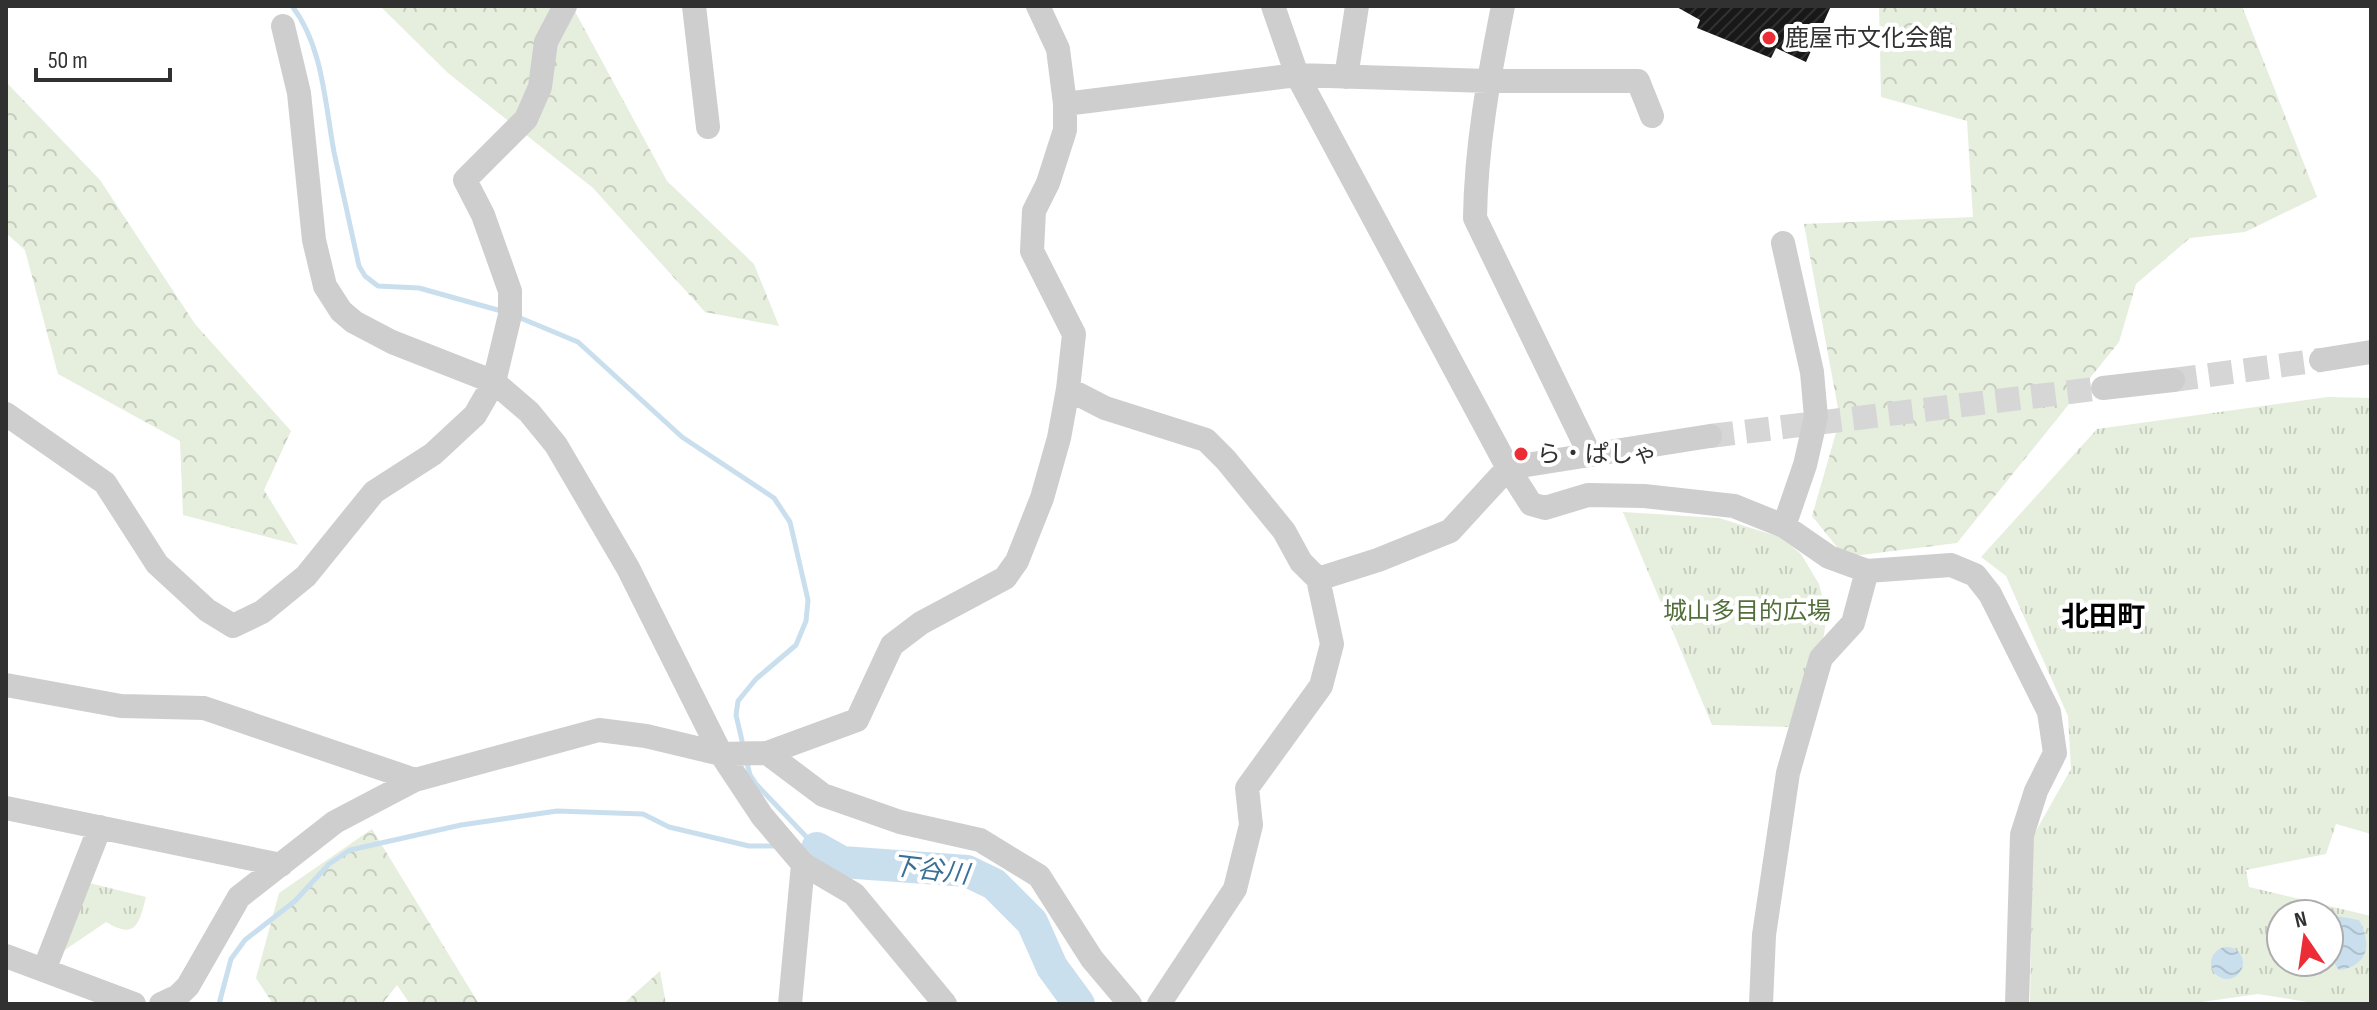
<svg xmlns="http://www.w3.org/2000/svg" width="2377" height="1010" font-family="'Sofia Sans Condensed','Noto Sans JP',sans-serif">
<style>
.forest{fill:url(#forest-crowns)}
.park{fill:url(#park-tufts);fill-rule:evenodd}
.water{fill:url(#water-waves)}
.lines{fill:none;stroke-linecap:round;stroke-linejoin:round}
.stream{stroke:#cadfee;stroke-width:5}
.river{stroke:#cadfee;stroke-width:32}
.building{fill:url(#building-hatch)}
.minor-tunnel{stroke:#d6d6d6;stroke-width:24;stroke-dasharray:24 12;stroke-linecap:butt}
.minor{stroke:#cecece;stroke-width:24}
.poi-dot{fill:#ed2d36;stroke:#fff;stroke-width:3}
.labels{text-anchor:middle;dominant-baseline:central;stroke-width:8;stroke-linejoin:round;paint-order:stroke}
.poi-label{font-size:24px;fill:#313131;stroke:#fff;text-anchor:start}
.park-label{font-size:24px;fill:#526f3b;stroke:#fff}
.water-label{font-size:26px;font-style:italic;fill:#3a7097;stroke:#fff}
.quarter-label{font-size:28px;font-weight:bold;fill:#000;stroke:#fff}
</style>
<defs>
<pattern id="forest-crowns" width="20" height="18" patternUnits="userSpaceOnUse" patternTransform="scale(2)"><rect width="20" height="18" fill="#e6eede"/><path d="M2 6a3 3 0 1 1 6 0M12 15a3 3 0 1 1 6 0" fill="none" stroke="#c6cdbf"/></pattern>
<pattern id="park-tufts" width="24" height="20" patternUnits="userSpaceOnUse" patternTransform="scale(2)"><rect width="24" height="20" fill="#e6eede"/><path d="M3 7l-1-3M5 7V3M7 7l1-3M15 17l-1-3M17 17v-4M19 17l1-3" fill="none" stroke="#c6cdbf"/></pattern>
<pattern id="water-waves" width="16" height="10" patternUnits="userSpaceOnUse" patternTransform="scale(2)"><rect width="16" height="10" fill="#cadfee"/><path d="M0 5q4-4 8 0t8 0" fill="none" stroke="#aec0cd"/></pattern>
<pattern id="building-hatch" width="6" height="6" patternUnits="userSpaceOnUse" patternTransform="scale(2)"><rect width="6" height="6" fill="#181818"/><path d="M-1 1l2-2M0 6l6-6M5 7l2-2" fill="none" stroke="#313131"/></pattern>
</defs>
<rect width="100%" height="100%" fill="#fff"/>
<path class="forest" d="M380,6H572L667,181L754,264L779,326L705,312L593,188L448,73Z
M1879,6H2242L2317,197L2245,232L2190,238L2136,284L2119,342L1957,543L1845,557L1812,516L1840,419L1804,224L1973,217L1967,121L1881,97Z
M6,82L100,180L195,324L291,431L264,490L298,545L183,515L180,441L58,374L25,250L6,233Z
M372,829L479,1004H410L397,985L382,1004H273L256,978L279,893Z
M660,971L666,1004H623Z"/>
<path class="park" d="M2328,397L2371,398V834L2336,824L2326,854L2246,870L2249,887L2371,916V1004H2320L2258,994L2188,1004H2030L2033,836L2071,769L2068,716L2006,576L1981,557L2097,429ZM2281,914H2329V962H2281Z
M1623,512L1719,518L1780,537L1801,554L1819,584L1827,614L1823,641L1790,727L1712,725Z
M89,883L146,897C139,924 136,940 106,922L59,954Z"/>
<path class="water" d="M2331,915L2359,920C2372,943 2369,966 2339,970C2330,960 2334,947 2338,936L2329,922V916Z
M2211 963a16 16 0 1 1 32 0a16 16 0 1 1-32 0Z"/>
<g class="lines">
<path class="stream" d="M292,6C323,46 325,104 334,152C342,190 351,228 359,266L365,276L378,286L419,288L505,312
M518,317L578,342L682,437L774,498L790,522L808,600L806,621L796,645L756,679L738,701L736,715L743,745
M746,759L750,775L756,784L817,848
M219,1004L231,959L245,940L295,901L329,864L350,850L461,825L557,811L643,814L669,827L749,846H779"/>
<path class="river" d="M817,848L842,862L967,871L994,884L1032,922L1052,967L1079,1004"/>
</g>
<path class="building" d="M1675,6H1831L1806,62L1776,48L1771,58L1697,28L1700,20Z"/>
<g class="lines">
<path class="minor-tunnel" d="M2173,380L2321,360
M1710,436L2103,388"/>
<path class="minor" d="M694,6L708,127
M1273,6L1297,75L1508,468L1531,504L1545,508L1588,495L1644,496L1734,506L1784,526L1829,557L1867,571L1951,565L1975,575L1990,594L2049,712L2055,753L2036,791L2022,835L2017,1004
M1503,6C1489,76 1476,146 1475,218L1590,455
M283,26L299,93L314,240L325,286L341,311L354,322L392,342L494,382L529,412L556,445L628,568L721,754L762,816L803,864L854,894L945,1004
M1346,77L1357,6
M1065,104L1297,75L1488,81H1638L1652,116
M1783,243L1812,372L1816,417L1805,465L1784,526
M2321,360L2371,352
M2103,388L2173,380
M1068,389L1105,408L1206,440L1226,460L1284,531L1301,562L1318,579L1332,644L1321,686L1247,788L1251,825L1235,889L1159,1004
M6,414L105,483L157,564L207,610L233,626L262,612L306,576L374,492L433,454L475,415L494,382L510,315V291L483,215L465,180L526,119L540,87L546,42L565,6
M1318,579L1378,560L1450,531L1508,468L1710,436
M6,685L121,706L204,708L415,780
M767,753L823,795L900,822L980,840L1039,876L1092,959L1130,1004
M6,808L281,865
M6,956L134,1004
M44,970L100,827
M161,1004L178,996L188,986L239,897L335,822L415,780L599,730L646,736L721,754L767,753L857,720L892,645L921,623L1005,578L1017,561L1042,498L1059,438L1068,389L1074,334L1032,251L1034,211L1048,183L1065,130V104L1058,49L1038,6
M790,1004L803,864
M1761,1004L1764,935L1788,773L1821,658L1853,623L1867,571"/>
</g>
<g class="poi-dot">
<circle cx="1769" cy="38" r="8"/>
<circle cx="1521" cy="454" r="8"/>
</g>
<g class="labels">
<g class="poi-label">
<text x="1785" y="38">鹿屋市文化会館</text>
<text x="1537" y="454">ら・ぱしゃ</text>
</g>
<g class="park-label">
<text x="1747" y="611">城山多目的広場</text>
</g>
<g class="water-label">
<text transform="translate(930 871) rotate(7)">下谷川</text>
</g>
<g class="quarter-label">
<text x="2103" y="617">北田町</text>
</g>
</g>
<rect width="2377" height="1010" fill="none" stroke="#313131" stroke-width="16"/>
<g transform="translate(2305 938) rotate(347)"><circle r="38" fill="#ffffff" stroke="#adadad" stroke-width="2"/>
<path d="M0-6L14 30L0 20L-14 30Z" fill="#ed2d36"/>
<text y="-12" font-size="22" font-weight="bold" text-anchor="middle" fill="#313131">N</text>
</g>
<path d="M36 68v12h134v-12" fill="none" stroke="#313131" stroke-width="4"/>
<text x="48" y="68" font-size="24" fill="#313131" stroke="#ffffff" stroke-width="6" paint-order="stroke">50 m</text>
</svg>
